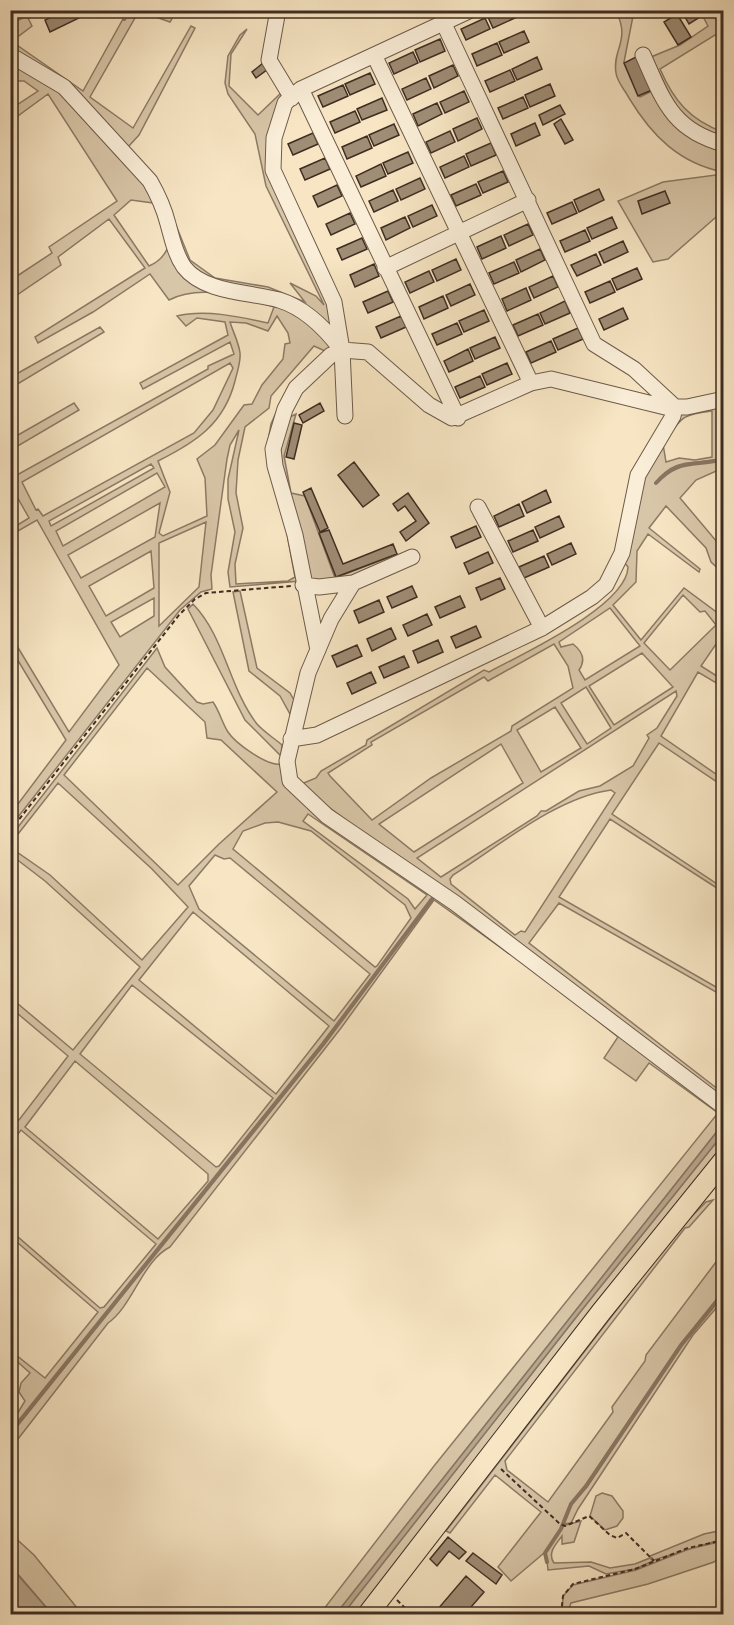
<svg xmlns="http://www.w3.org/2000/svg" width="734" height="1625" font-family="'IM FELL DW Pica',serif">
<style>
.green{fill:#d8c6a8;stroke:#8c7a65;stroke-width:1.5;fill-rule:evenodd}
.water{fill:#b8a68c;stroke:#887662;stroke-width:1.5}
.lines{fill:none;stroke-linecap:round;stroke-linejoin:round}
.stream{stroke:#887662;stroke-width:4}
.building{fill:#9f8d76;stroke:#3f2d22;stroke-width:1.5}
.minor-casing{stroke:#6d5b4a;stroke-width:17}
.major-casing{stroke:#3f2d22;stroke-width:22}
.path{stroke:#3f2d22;stroke-width:2;stroke-dasharray:4.5 3;stroke-linecap:butt}
.minor{stroke:#faeed8;stroke-width:15}
.major{stroke:#f7e5c3;stroke-width:20}
</style>
<rect width="100%" height="100%" fill="#f7e5c3"/>
<filter id="stains"><feTurbulence type="fractalNoise" baseFrequency=".00333" numOctaves="4"/><feColorMatrix values="0 0 0 0 .2 0 0 0 0 .09 0 0 0 0 .02 0 0 0 .5 -.17"/></filter>
<radialGradient id="worn" r=".72"><stop offset=".6" stop-color="#630" stop-opacity="0"/><stop offset="1" stop-color="#630" stop-opacity=".3"/></radialGradient>
<path class="green" d="M131,11H160L174,15L170,22L139,11L90,97L133,128L191,26L195,28L139,135L128,147L163,193L190,260L215,278L268,287L305,302L290,283L316,296L324,305L266,186L255,134L228,94L225,83L228,56L240,35L247,29L231,54L229,86L258,115L281,93C285,115 258,142 270,174C282,209 347,309 337,340C301,279 236,308 194,271C172,252 174,221 162,197C151,172 126,150 108,130C91,111 75,94 56,79C43,69 19,61 12,47C9,41 11,31 10,24L27,16L32,26L15,39L14,43L83,91L123,19L125,20Z
M616,11H634L624,62L640,97L654,90L723,148V172C679,163 652,136 629,98C625,90 617,82 616,73C612,49 631,41 616,11Z
M700,11H713L720,32L660,69C674,101 690,120 723,132V141L681,117L651,57L680,45L708,26Z
M11,60C21,66 33,71 43,77C83,104 140,170 162,212L153,203L131,200L114,215L149,266C161,261 167,253 170,241C173,250 176,262 183,270C212,305 309,291 328,337C330,342 331,349 329,355C324,365 311,372 303,380C289,394 280,412 274,431C264,460 275,478 285,505C294,528 295,557 300,581L230,587L228,572L235,532L228,499V479L239,430L230,445L227,459L211,575L212,589L201,592L180,610L11,826L13,813L11,809V793L18,804L66,740L11,649V636L69,732L119,665L37,520L11,535V529L29,518L11,486V466L17,475L208,369V366L234,354L230,342L143,389L140,383L228,335L225,322L197,318L186,326L177,316C205,309 241,317 268,323L274,307C242,296 200,284 169,300L150,274L93,312L38,343L35,337L145,268L109,219L58,257L61,265L11,299V280L52,253L49,247L117,201L48,94L11,121V109L38,91L24,81H11ZM277,316L288,333L290,343L285,344L283,359L262,385L252,404L244,405L215,445L197,459L205,478L207,516L163,536L159,533L170,492L158,461C196,442 224,424 235,381C237,372 241,362 240,353C239,343 233,332 230,322L246,323L268,331ZM314,346L325,351L284,395L271,424L267,447L268,468L282,507L295,577L288,581L236,584L235,564L243,528L236,493L238,460L245,427L269,408L271,396ZM230,363L233,368L213,410L194,433L43,516L38,509L36,510L22,482ZM151,464L154,468L51,526L49,521ZM157,473L165,487L63,546L56,531ZM160,503L155,537L81,578L68,555ZM206,522L199,587L159,626V543ZM151,551L154,588L106,616L89,586ZM154,598V616L120,637L111,622Z
M723,174V211L668,259L653,262L618,201L663,182Z
M100,327L104,332L11,388V377Z
M723,402V408L719,412V451H723V458C694,466 677,455 655,483L680,465L723,460V468L696,480L680,498L723,549V573L711,562L706,548L666,506L649,528L700,569L699,572L648,534L637,551L636,582L613,605L641,640L684,588L723,617V634L701,666L723,680V687L698,672L661,736L723,779V786L659,743L612,814L723,888V892L610,819L559,897L723,991V996L559,903L529,943L723,1093V1100L299,785L316,778L321,771L366,745L367,740L484,670L489,672C522,654 627,606 628,567L623,561L641,476L682,412ZM712,411V457L695,460L679,458L666,462L663,444C682,418 679,415 712,411ZM683,595L700,612L705,611L716,625L670,670L644,643ZM610,608L640,646L585,680L579,670C586,660 582,651 573,644L561,647L559,642ZM554,644L568,666L573,688L512,726L511,731L431,778L372,820L330,776L328,773L372,745L371,742L484,677L488,681ZM642,653L673,687L614,725L589,686ZM586,687L611,728L587,744L561,703ZM676,691L677,696L657,728L647,735L649,738L633,766L600,786L579,791L546,811H541L537,816L441,877L417,858ZM555,707L581,748L541,772L517,730ZM501,744L523,783L414,852L379,824ZM611,790L615,793L525,932L521,931L515,935L451,884L450,879L453,875C499,846 557,797 611,790Z
M74,403L79,410L11,450V439Z
M296,414L284,456L291,493L305,496L335,578L397,554L398,557L351,579L307,581L279,464L284,420Z
M240,591L257,668L290,693L294,700L290,714L280,696L249,671L233,592Z
M193,604C225,637 229,688 257,724C264,732 274,738 282,745L281,756L245,720L188,609Z
M157,648L165,667L197,702L203,704L213,702C220,712 222,723 228,732C235,743 267,766 280,764L285,782L723,1112V1124L336,1614H320L434,1466L718,1113L649,1063L636,1081L604,1058L618,1037L548,981L434,900L341,1028L170,1247C143,1260 132,1307 108,1323L11,1448V1434L324,1045L433,899L323,1044L11,1431V1424L25,1401L19,1392L21,1383L30,1373L11,1356V1351L45,1378L98,1312L11,1237V1231L100,1308L104,1307L156,1244L21,1130L11,1143V1131L16,1125L11,1120V1113L19,1120L68,1056L11,1008V998L73,1050L140,967L45,881L11,855V848L50,875L142,960L188,907L152,869L58,783L11,843V836ZM147,668L205,722L207,738L221,740L277,792L219,844L178,885L64,775ZM308,814L427,895L415,909L408,899L303,821ZM278,822L311,831L405,905L411,918L377,966L375,967L233,849L243,831L265,823ZM215,855L224,859L230,858L370,974L334,1021L199,909L189,886ZM193,912L329,1026L276,1094L139,980ZM132,985L273,1098L219,1166L216,1167L80,1054ZM75,1061L208,1174V1181L158,1239L25,1127Z
M723,1134V1147L357,1614H343L581,1311Z
M713,1200L689,1227L685,1228L505,1461L507,1470L548,1502L613,1412L612,1407L645,1361L646,1355L719,1258L723,1261V1291L680,1345L585,1486L571,1503L560,1529L544,1553L511,1581L498,1567L541,1512L495,1475L450,1533L446,1531L679,1229L706,1202Z
M723,1294V1310L718,1306L693,1335L578,1509L571,1523L563,1524L572,1504L587,1487L682,1346Z
M602,1493L612,1496L623,1511V1518L617,1526L605,1530L590,1516L596,1496Z
M581,1521L574,1542L562,1544V1536C556,1544 547,1553 554,1563L591,1562L610,1568L635,1564L650,1558L653,1561L635,1569L606,1574L589,1566L548,1570L546,1552L562,1526Z
M723,1530V1539L654,1560L650,1556L704,1534Z
M10,1533L34,1555L82,1614H52L11,1566Z
M723,1541V1555L714,1562L648,1584L571,1603L567,1614H562L563,1596L573,1585L636,1570L689,1549Z"/>
<path class="water" d="M723,1124V1134L581,1311L343,1614H336Z
M10,1566L52,1614H21L11,1602Z"/>
<g class="lines">
<path class="stream" d="M656,483C678,458 695,467 724,459
M10,1433L323,1044L432,899
M547,1562L545,1553L561,1529L571,1504L586,1486L681,1345L724,1293"/>
</g>
<path class="building" d="M66,10H75L79,18L50,32L45,20Z
M501,10H515L517,17L493,28L488,17Z
M681,10H696L700,17L689,24Z
M677,14L691,37L678,45L664,22Z
M485,18L490,29L466,40L461,29Z
M524,31L529,42L504,53L499,42Z
M440,39L445,51L420,62L415,50Z
M497,43L502,55L477,66L472,54Z
M413,52L418,63L394,74L389,63Z
M638,56L652,90L638,96L624,63Z
M537,57L542,69L517,80L512,69Z
M263,63L268,69L256,78L252,72Z
M453,65L458,76L434,88L429,76Z
M510,70L515,81L490,92L485,81Z
M370,73L375,84L350,95L345,84Z
M426,78L431,89L407,100L402,89Z
M550,84L555,96L530,107L525,95Z
M343,85L348,96L323,107L318,96Z
M464,91L469,102L445,113L440,102Z
M523,97L528,108L503,119L498,108Z
M382,98L387,110L362,120L357,109Z
M437,103L442,114L418,126L413,114Z
M560,105L565,114L543,125L539,115Z
M355,111L360,122L335,133L330,122Z
M477,118L482,129L458,141L453,129Z
M561,119L573,140L565,144L554,124Z
M535,123L540,135L516,146L511,134Z
M394,124L399,135L374,146L369,135Z
M450,131L455,142L431,153L426,142Z
M313,133L318,144L293,155L288,144Z
M367,136L372,148L347,159L342,147Z
M491,143L496,155L471,166L466,154Z
M408,152L413,163L388,174L383,163Z
M464,156L469,167L445,178L440,167Z
M325,158L330,169L305,180L300,169Z
M381,164L386,176L361,187L356,176Z
M503,171L508,182L483,193L478,182Z
M420,178L425,189L401,200L396,189Z
M476,184L481,195L456,206L451,195Z
M337,185L342,196L318,207L313,196Z
M599,189L604,200L579,212L574,200Z
M393,190L398,201L374,212L369,201Z
M665,191L670,203L642,214L638,201Z
M572,202L577,213L552,224L547,213Z
M432,205L437,216L413,227L408,216Z
M350,213L355,224L331,235L326,224Z
M405,217L410,228L386,240L381,228Z
M612,217L617,228L592,239L587,228Z
M528,224L533,235L509,246L504,235Z
M585,230L590,241L565,252L560,241Z
M501,236L506,248L482,259L477,247Z
M362,238L367,249L342,260L337,249Z
M623,241L628,252L604,263L599,252Z
M540,249L545,260L521,272L516,260Z
M596,254L601,265L577,276L571,265Z
M456,259L461,270L437,281L432,270Z
M514,262L519,273L494,284L489,273Z
M374,264L379,276L355,287L350,275Z
M637,268L642,279L617,290L612,279Z
M429,271L434,282L410,293L405,282Z
M553,276L558,287L534,298L529,287Z
M610,281L615,292L590,303L585,292Z
M470,284L475,295L451,306L446,295Z
M526,288L531,300L507,311L502,299Z
M388,291L393,302L368,313L363,302Z
M443,296L448,308L424,319L419,307Z
M565,301L570,313L545,324L540,313Z
M623,308L628,319L604,330L599,319Z
M484,310L489,321L464,332L459,321Z
M538,314L543,325L518,336L513,325Z
M401,316L406,327L381,338L376,327Z
M457,323L462,334L437,345L432,334Z
M578,328L583,339L558,350L553,339Z
M495,337L500,348L475,359L470,348Z
M551,341L556,352L531,363L526,352Z
M468,349L473,361L449,372L444,361Z
M507,363L512,374L487,385L482,374Z
M480,376L485,387L460,398L455,387Z
M320,403L324,411L303,423L299,415Z
M294,423L302,425L294,459L286,457Z
M354,462L379,495L363,507L338,475Z
M311,488L328,528L320,532L303,492Z
M546,490L551,502L527,513L522,502Z
M408,493L429,523L406,541L400,532L416,521L405,506L398,511L393,504Z
M519,504L524,516L499,527L494,516Z
M559,516L564,527L540,538L535,527Z
M476,526L481,537L456,548L451,537Z
M329,530L343,564L393,544L397,554L336,577L319,533Z
M533,530L538,541L513,552L508,541Z
M571,543L576,554L552,565L547,554Z
M488,552L493,563L469,574L464,563Z
M544,556L549,567L524,578L519,567Z
M500,578L505,589L481,600L476,588Z
M412,586L417,597L392,608L387,597Z
M460,596L465,607L440,618L435,607Z
M379,600L384,612L359,623L354,611Z
M427,614L432,625L408,636L403,625Z
M476,626L481,637L456,648L451,637Z
M391,628L396,639L372,651L367,639Z
M438,640L443,652L418,663L413,651Z
M357,645L362,656L337,667L332,656Z
M404,656L409,667L384,678L379,667Z
M371,672L376,683L352,694L347,683Z
M448,1537L466,1552L459,1559L449,1551L437,1566L430,1559Z
M473,1553L502,1575L496,1584L466,1561Z
M466,1576L484,1592L465,1614H443L437,1610Z"/>
<g class="lines">
<g class="minor-casing">
<path id="minor" d="M278,10L269,60L292,98
M10,55L64,87L150,181C158,195 164,208 168,224C172,238 175,254 184,267C204,293 250,292 279,300C305,308 324,327 340,348
M374,55L531,383
M643,55C663,100 672,130 724,144
M301,89L458,418
M385,268L528,200
M345,416L342,350L334,302L273,170L274,138L285,103L301,89L471,10
M478,507L542,628
M353,583L412,557
M303,585L319,587L353,583L331,619L308,673L287,761L290,781L327,816L455,903L724,1107
M318,650L295,535L275,466L273,449L285,409L296,388L331,355L342,350L368,352L429,405L452,418L531,383L551,379L665,407H687L724,399
M291,739L317,735L542,628L592,597L606,585L622,553L638,475L673,416L675,407L634,369L594,344L444,24"/>
</g>
<g class="major-casing">
<path id="major" d="M368,1614L602,1311L724,1160"/>
</g>
<path class="path" d="M10,831L179,615L195,599L206,593L291,586
M501,1469L560,1524L565,1526L589,1516L610,1535L617,1538L626,1533L654,1561
M397,1600L411,1614
M561,1614L563,1596L573,1584L635,1569L688,1548L724,1540"/>
<use href="#minor" class="minor"/>
<use href="#major" class="major"/>
</g>
<rect width="734" height="1625" fill="none" stroke="#f7e5c3" stroke-width="36"/>
<rect x="12" y="12" width="710" height="1601" fill="none" stroke="#3f2d22" stroke-width="3"/>
<rect x="18" y="18" width="698" height="1589" fill="none" stroke="#3f2d22" stroke-width="1.5"/>
<rect width="100%" height="100%" filter="url(#stains)"/>
<rect width="100%" height="100%" fill="url(#worn)"/>
</svg>
